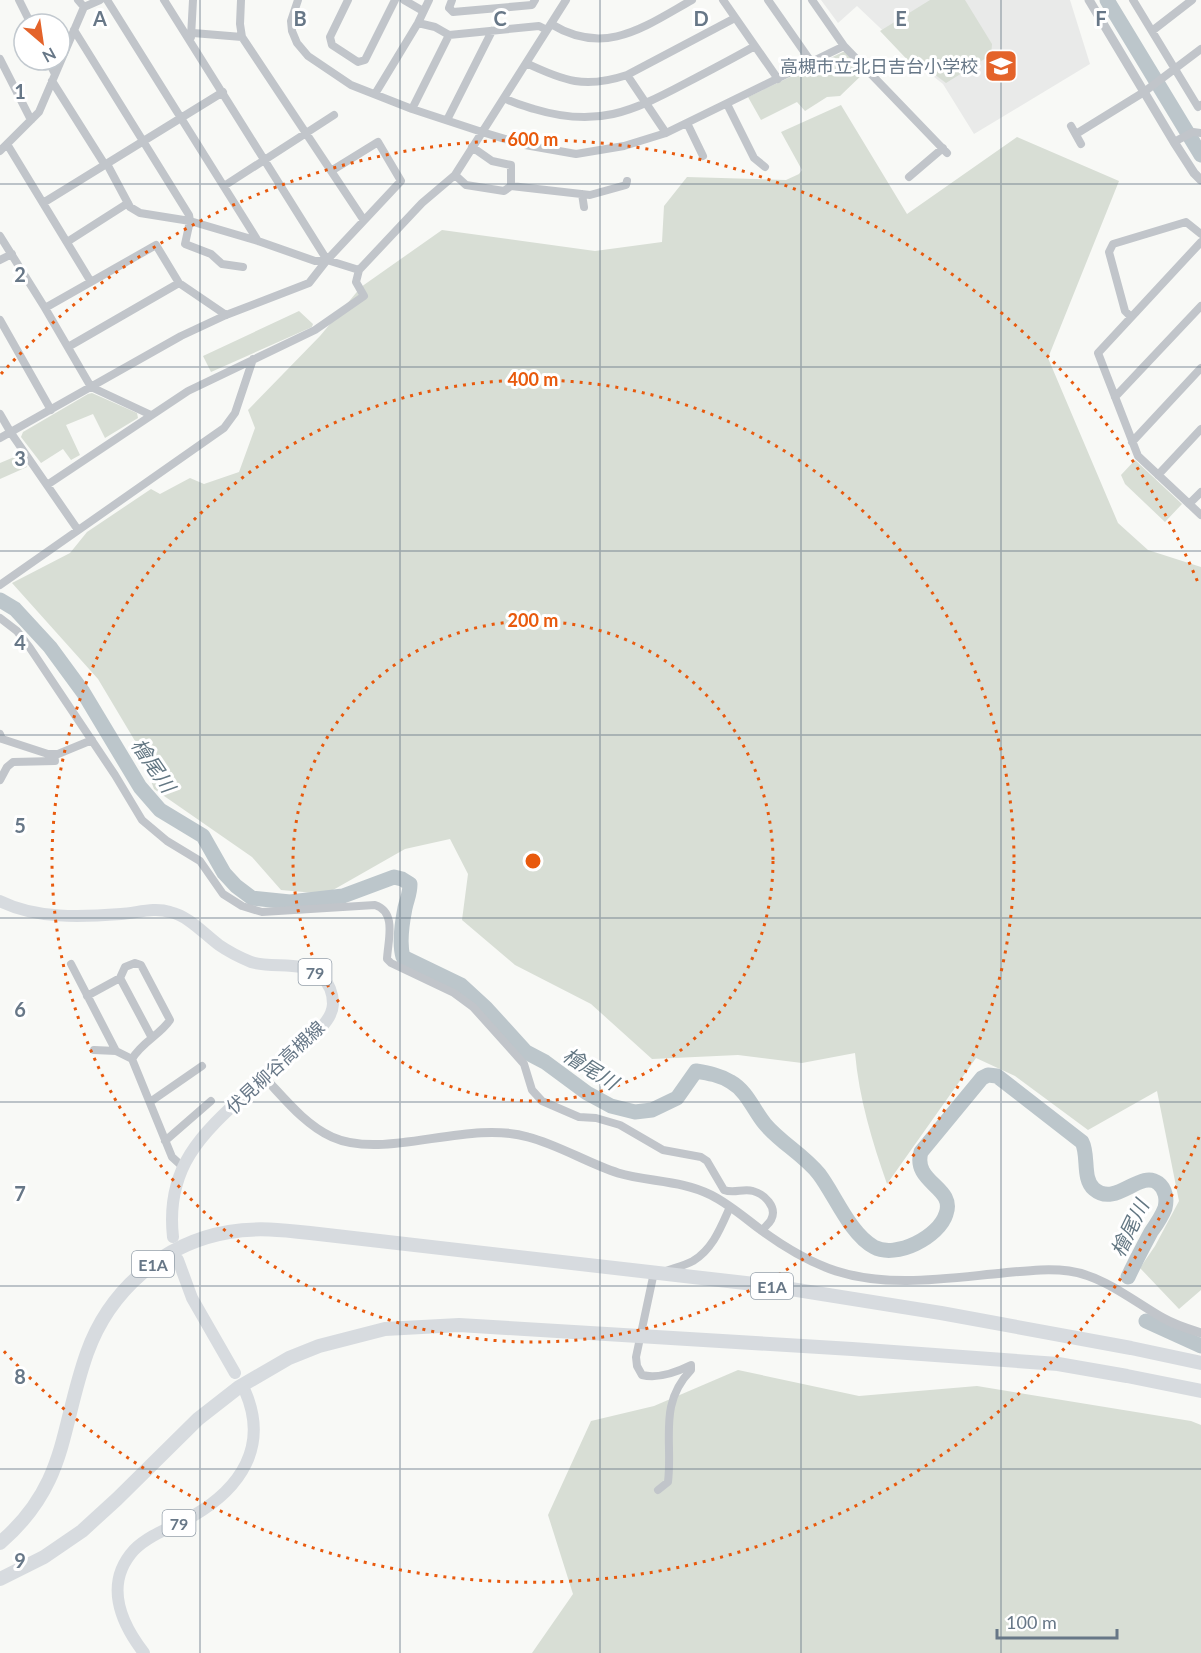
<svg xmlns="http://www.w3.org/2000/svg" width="1201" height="1653" font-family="Lato,'Noto Sans JP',sans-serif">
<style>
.built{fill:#e9eae9}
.green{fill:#d8ded5}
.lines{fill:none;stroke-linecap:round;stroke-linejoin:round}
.river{stroke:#bcc6cb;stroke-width:15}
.minor{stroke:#c1c5ca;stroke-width:8}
.tertiary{stroke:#c1c5ca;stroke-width:9}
.primary{stroke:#d7dbdf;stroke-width:12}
.motorway{stroke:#d7dbdf;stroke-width:14}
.grid{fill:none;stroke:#677787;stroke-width:1.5;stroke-opacity:0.55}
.ring{fill:none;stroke:#e8590c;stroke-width:3;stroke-dasharray:3 6}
.labels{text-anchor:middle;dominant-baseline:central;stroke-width:6;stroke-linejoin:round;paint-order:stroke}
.shield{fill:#fff;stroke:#95a0ab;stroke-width:1.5}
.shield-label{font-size:16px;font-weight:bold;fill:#677787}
.poi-label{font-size:18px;fill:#677787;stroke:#fff;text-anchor:end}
.street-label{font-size:18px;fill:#677787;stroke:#fff}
.water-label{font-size:20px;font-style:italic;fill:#637783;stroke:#fff}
.grid-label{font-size:20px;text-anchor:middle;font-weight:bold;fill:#677787;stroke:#fff;stroke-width:6;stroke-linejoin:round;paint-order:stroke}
.centre{fill:#e8590c;stroke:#fff;stroke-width:3}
.ring-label{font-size:18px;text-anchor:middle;font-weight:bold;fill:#e8590c;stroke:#fff;stroke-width:6;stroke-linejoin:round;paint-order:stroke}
</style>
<rect width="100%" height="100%" fill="#f8f9f6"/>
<path class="built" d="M821,0H1070L1090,64L974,134L943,84L924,69H918L898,45L857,6L838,23Z"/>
<path class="green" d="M930,0H965L992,44L991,55L946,83L926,68L917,70L880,31Z
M843,52H846L866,71L840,96L827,97L805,111L797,102L761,120L748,97Z
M841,105L907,214L1017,137L1119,181L1048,358L1118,523L1148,550L1201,567V1290L1179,1309L1140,1268L1155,1246L1179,1201L1157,1091L1088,1130L1015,1076L976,1058L887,1184C872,1141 859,1098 855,1053L802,1063L738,1055L652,1059L591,1004L515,965L462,920L468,874L450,839L405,849L326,894L281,890L252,857L154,789L138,746L98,679L12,583L70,553L87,532L151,489L160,494L190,478L204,484L239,472L255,428L248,410L320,336L361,287L442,230L595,251L662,242L664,206L687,177L786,180L799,174L802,170L781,132Z
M299,311L313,324L312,327L211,372L203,356Z
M92,393L137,413L138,418L105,438L93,414L66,425L80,455L71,460L63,449L41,463L21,437L23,432L88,394Z
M19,455L27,467L0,479V463Z
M1135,460L1182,504L1165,522L1125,484L1121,475Z
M738,1370L859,1396L977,1386L1191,1421L1201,1425V1653H532L573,1594L548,1515L591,1421L654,1406Z"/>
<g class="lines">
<path class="river" d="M1107,0L1201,155
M0,600L15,609L50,647L83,692L140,787L160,810L203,836L224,873L236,886L252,898L290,902L343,896L394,877L402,879L410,884C410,894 407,899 405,908C402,923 399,943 403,957L461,985L486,1008L526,1052L545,1062L587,1093L611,1106L635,1112L652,1110L677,1098L696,1071C708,1073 720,1075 731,1082C747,1091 754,1111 765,1124C781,1143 804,1155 819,1174C835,1195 850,1234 874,1247C896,1259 939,1237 946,1214C956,1187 912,1183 921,1152L982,1078L988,1075L997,1076L1082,1142C1089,1155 1082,1179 1094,1189C1116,1208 1140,1169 1158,1183C1166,1189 1167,1200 1165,1208C1162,1216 1156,1225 1151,1232C1143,1247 1135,1262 1128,1277
M1146,1321L1201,1346"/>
<path class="minor" d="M19,0L31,24
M78,0L84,7
M107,0L258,241
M164,0L327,260
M241,0L240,24L242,37L363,219
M298,0L291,21L292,31L297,43L308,56L351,85L412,109L482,132L525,145L576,154L624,146L666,133L844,46
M348,0L330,37L332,45L358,62L365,60L395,0
M404,0L423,11
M452,0L449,8L453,12L532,5L535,0
M723,0L778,79
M768,0L812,63
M812,0L844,46L947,153
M1133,0L1198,107L1201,105
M418,23L435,27L449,35L539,26L547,30
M551,24C605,57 644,27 692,0
M74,30L189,215L190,221L185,244L211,254L222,264L243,267
M1152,31L1192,0
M193,33L242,37
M191,37L193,0
M0,59L31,120
M48,60L55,74
M526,63C564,81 585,89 627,75L735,18
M627,75L666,133
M52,81L105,165
M375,94L418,23L429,0
M504,98C513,103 524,106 534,109C597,128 631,112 686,83C709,71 732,59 755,46
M727,104L754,158L765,167
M412,109L449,35
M447,120L492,31
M687,123L703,156
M1071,126L1081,144
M1076,134L1144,92L1201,49
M1174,142L1193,132L1201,133
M7,144L91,282
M472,147L492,161L511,165V186
M0,151L39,112L84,7L100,0
M107,164L130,207L140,213L190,221L258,241L315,261L327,260L359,270L422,203L455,175L566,0
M455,175L466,185L504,191L511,186L590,195L626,185L627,181
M909,177L943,148
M224,186L334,115
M582,194L584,207
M43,203L223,92
M0,236L45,308L91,387L151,415
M67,242L128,203
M1201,242L1098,353L1138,456L1201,515
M0,260L12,254
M45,308L156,245L179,283L226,315
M1131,317L1125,311L1109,252L1113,244L1186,222L1201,234
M0,320L51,410
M68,347L179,283
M1115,397L1201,306
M0,414L11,433L78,530
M0,438L181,336L226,315L309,283L327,260L401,181L378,142L331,171
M1132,442L1201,368
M1158,475L1201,429
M47,485L188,391L315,330L364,296L356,282L359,270
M1189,504L1201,492
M0,585L224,428L235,413L253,359
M0,618L17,631L30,648L115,775L142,820L167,841L200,861L223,894L242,906L262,912L375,905C397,912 388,940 387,959L391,963L454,993L473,1007L524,1064L532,1090L542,1101L579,1117L596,1118L620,1125L663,1150L701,1157L707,1161L724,1190C734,1194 743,1188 753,1191C764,1194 778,1207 771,1220C769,1224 764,1227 762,1231
M0,734L2,739L48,754H58L92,740
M0,780L7,767L13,762L55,761L54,754
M71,964L116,1051
M120,978L152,1038
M87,996L120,978L125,967L135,963L141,965L170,1020C160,1035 142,1042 132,1059
M94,1050L116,1051L132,1059L172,1157L183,1167
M150,1102L202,1066
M165,1141L211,1101
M658,1490L668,1482C673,1440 658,1404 691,1370V1365C677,1372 658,1379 642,1375L637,1366L636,1357L653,1277C666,1269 680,1268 693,1261C713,1249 721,1227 730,1207"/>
<path class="tertiary" d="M1089,0L1174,142L1194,173L1201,180
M264,1077C284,1098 305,1125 332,1137C385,1161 467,1119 528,1137C559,1145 587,1163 618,1173C648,1182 682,1180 711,1195C729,1204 745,1218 761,1230C784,1247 809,1262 836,1271C889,1288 949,1278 1003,1273C1025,1271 1047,1268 1069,1271C1104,1276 1133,1301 1163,1318C1175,1325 1188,1329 1201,1333"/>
<path class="primary" d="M0,901C36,919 81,917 121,914C137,913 154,907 170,912C189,916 204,934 219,945C229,952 239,957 251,962C273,969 303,960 321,976C329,983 333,994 333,1004C332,1026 303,1041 288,1053C275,1063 264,1076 252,1088C204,1132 165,1165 173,1237
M178,1260L192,1298L235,1373
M144,1653C120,1622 104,1583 134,1550C150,1534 173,1527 193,1516C241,1488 269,1446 245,1391"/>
<path class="motorway" d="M0,1543C68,1484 60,1429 87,1353C109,1291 163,1243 229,1232C256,1227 283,1230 310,1233L772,1286L941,1313L1131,1348L1201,1363
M0,1579L44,1557L82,1531L117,1499L198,1419L239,1387L289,1358L319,1346L385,1329L459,1325L852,1349L1058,1364L1127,1376L1201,1391"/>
</g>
<path class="grid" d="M200,0V1653M400,0V1653M600,0V1653M801,0V1653M1001,0V1653M0,184H1201M0,367H1201M0,551H1201M0,735H1201M0,918H1201M0,1102H1201M0,1286H1201M0,1469H1201"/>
<g class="ring">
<circle cx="533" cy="861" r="240"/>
<circle cx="533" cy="861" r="481"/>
<path d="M1199 1137A721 721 0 0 1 1 1348M1 374A721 721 0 0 1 1199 585"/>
</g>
<defs>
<g id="school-square" transform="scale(1.725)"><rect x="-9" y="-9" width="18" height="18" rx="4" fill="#e4632a" stroke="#fff"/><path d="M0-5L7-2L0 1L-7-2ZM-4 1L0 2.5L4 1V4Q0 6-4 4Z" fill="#fff"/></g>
</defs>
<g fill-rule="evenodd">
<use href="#school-square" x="1001" y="66"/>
</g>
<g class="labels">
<g class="shield">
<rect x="298.5" y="959" width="33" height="26" rx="4.5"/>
<rect x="132" y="1251" width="42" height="26" rx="4.5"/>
<rect x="751" y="1273" width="42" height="26" rx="4.5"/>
<rect x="162.5" y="1510" width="33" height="26" rx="4.5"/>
</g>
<g class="shield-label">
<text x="315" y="972">79</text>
<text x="153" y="1264">E1A</text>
<text x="772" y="1286">E1A</text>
<text x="179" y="1523">79</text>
</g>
<g class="poi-label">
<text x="978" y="66">高槻市立北日吉台小学校</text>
</g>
<g class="street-label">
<text transform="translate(275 1067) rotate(-43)">伏見柳谷高槻線</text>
</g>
<g class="water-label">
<text transform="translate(154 765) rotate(56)">檜尾川</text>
<text transform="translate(591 1068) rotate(32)">檜尾川</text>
<text transform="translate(1129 1228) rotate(-64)">檜尾川</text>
</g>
</g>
<g class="grid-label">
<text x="100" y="26">A</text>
<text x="300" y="26">B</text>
<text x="500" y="26">C</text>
<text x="701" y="26">D</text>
<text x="901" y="26">E</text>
<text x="1101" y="26">F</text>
<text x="20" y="99">1</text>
<text x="20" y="282">2</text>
<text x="20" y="466">3</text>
<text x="20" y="650">4</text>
<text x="20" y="833">5</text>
<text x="20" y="1017">6</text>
<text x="20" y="1201">7</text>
<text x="20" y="1384">8</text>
<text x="20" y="1568">9</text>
</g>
<circle cx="533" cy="861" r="9" class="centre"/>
<g class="ring-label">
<text x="533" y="146">600 m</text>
<text x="533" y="386">400 m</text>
<text x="533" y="627">200 m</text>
</g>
<g transform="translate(42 42) rotate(151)"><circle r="28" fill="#ffffff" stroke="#c2c9cf" stroke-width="1.5"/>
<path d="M0-4.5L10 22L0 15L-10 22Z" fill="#e4632a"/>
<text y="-9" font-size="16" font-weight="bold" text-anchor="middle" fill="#677787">N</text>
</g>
<path d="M997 1629v9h120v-9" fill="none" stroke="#677787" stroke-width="3"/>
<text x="1006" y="1629" font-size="18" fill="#677787" stroke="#ffffff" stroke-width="4.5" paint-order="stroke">100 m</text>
</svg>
